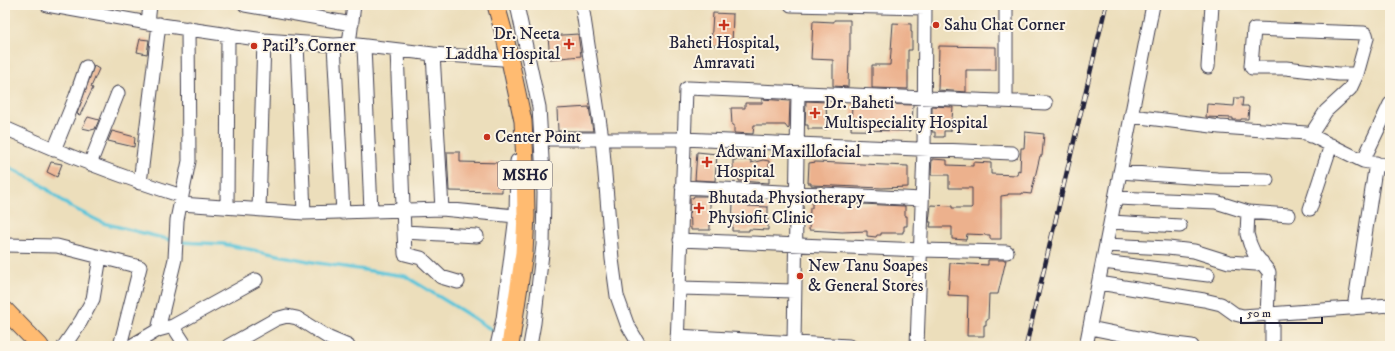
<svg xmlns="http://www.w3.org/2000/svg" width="1395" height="351" font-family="'IM FELL DW Pica',serif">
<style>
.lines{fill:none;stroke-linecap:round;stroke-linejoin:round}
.stream{stroke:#5dc5d9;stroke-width:3.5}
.building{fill:#ecb18d}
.minor-casing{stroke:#403e4e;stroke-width:15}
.major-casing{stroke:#403e4e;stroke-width:19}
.minor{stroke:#fff;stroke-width:13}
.major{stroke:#ffbb71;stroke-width:17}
.rail-casing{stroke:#22223b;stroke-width:4.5}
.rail{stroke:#fcf5e5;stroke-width:3;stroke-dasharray:9;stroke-linecap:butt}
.poi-dot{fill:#c8321e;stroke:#fcf5e5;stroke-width:1.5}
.labels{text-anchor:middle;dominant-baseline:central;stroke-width:4;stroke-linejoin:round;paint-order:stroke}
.shield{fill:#fcf5e5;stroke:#63616e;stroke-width:1}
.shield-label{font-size:16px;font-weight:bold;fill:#22223b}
.poi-label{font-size:17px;fill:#22223b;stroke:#fcf5e5;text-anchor:start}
</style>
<rect width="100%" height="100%" fill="#fcf5e5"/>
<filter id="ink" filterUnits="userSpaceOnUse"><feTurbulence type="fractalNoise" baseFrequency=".025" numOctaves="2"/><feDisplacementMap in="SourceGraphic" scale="8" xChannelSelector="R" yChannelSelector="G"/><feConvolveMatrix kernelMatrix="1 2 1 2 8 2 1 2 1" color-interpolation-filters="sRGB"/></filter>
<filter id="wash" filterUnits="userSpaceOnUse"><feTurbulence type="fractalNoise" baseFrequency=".012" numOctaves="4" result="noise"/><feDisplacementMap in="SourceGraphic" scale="16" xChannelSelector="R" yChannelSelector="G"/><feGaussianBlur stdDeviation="0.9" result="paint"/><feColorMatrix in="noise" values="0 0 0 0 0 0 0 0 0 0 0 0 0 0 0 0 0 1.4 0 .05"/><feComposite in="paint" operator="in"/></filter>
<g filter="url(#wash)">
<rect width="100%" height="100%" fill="#ecdebb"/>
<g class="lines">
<path class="stream" d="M5,165L39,183L69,206L103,223L179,242L223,244L318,263L405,276L461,310L492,330"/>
</g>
<g id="blocks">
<path class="building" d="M713,13L733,14L732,46L711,45Z
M834,20H850V51H849L848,87L833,86V60L811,59L813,21L834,22Z
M893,23L911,24V32H912V50H908V89L872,88V65H890Z
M578,34L581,56L550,59L548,36Z
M140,39L149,40L147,54L137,52Z
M939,46L996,47V70H966V92L938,90Z
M94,66L99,69L91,87L93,88L80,115L77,114Z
M1235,98H1243L1242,106H1248V107H1249L1248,119H1241V120H1233V118L1206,117L1207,104L1234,106Z
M762,99L790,101L789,128L788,129L785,125H754L753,134L734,133V125H732L731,108H745V103H762Z
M806,101L826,102L827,129H808V125H805Z
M852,103L913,105L912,127H910V131L851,130Z
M932,106L953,107L951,131H944V137H935V132H932Z
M589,107L593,131H558L557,109Z
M88,117L99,120L95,129L91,130L82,128Z
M112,131L135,137L134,147L108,141Z
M1025,132L1044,134L1042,156H1040L1031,194L1022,193V194H1008V195L1001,196V239H990V235L967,234L966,240L952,239V227H930L931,222H929L931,205L952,206V208H971L972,207V188H949V175H931L932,159L947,160V165L973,166V162L991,163V174L1017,175L1018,170L1020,171L1021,148H1024Z
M447,152H460V162L502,163V192L449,191Z
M697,152L717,154L715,181L695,180Z
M733,160H751V163L763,160L769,161V183L739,181V178H733Z
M51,162L62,164L57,177L47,172Z
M816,162L908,166V187L882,188L811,185V183H808L809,163Z
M694,196H710V230H691L690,198H693Z
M733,202H749L748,206L768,207V230L749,229V231H732Z
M818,202L905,206V216H907V226H904V231H903V233H881V235H877L876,237L867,236V231L842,232L809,230L810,208H812V203Z
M988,260H1006L998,294H989L988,320H986V325H984V336H967L968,296L948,295L950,263L988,265Z"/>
</g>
</g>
<g filter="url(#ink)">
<use href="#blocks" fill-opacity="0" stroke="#403e4e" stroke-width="1"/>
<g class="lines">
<g class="minor-casing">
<path id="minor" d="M47,5L148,23L264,40L334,45L349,44L433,54L502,59
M245,5L352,24
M517,5L539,107L544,193L543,245L534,323L530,346
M582,5L602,138L612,259L617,296L627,324L640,346
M791,5L925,8
M1006,5V101
M148,23L150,5
M297,43L304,213
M349,44L354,5
M334,45L343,213
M364,46L371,211
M397,50L404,232L477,236
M433,54L442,209
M1208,67L1212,5
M1132,116L1220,127L1306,133L1363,161L1390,166
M5,128C63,154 121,177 182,196
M1310,136L1326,111L1350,89L1357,74L1367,38L1366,34L1364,33L1254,29L1251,66L1252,68H1286L1338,74H1357
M541,139H683L1012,153
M54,150L76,96L86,67
M1363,161L1390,104
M90,164L118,93
M1120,172L1217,179L1267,180
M140,183L159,24
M682,187L922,199
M1116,198L1216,202L1248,212L1289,215
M181,204L304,213L442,209L516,216
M227,207L228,34
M1310,209L1331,145
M259,210L264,40
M1248,212L1247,234L1250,244L1254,253L1269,272L1267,315
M1111,222L1180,226
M404,232L405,254L421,258L441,277L458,282
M680,240L921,250L1007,252
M5,245L57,246L140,267L120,346
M1106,245L1168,248L1194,251L1229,262L1256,264L1262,262
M1103,262L1208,275
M1099,283L1204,300L1221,304L1235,314L1243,316L1390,305
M679,288L794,291
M1354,308L1376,163
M173,326L186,346
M1090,328L1159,342L1192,346
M158,330L175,259L177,220L189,161L188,28
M677,336L849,346
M794,342L798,93
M64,346L81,321L93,299L100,257
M131,346L158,330L173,326L256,280
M228,346L276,319L287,316L297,318L329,338L348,346
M497,346L503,319L516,216L517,161
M677,346L686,89L688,88L1046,103
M917,346L924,150L925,5
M1086,346L1153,5
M1272,346V315"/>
</g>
<g class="major-casing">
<path id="major" d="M496,5L505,37L523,121L525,164L526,216L524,253L510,346
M5,310L40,346"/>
</g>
<use href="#minor" class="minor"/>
<use href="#major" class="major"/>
<g class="rail-casing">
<path id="rail" d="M1026,346L1106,5"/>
</g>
<use href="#rail" class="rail"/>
</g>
</g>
<g class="poi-dot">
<path d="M722 19h4v4h4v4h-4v4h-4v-4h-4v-4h4z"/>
<circle cx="936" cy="25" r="4"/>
<path d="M567 38h4v4h4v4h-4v4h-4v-4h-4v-4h4z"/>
<circle cx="254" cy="46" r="4"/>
<path d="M813 107h4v4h4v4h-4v4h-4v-4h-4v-4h4z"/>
<circle cx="487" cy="137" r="4"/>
<path d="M705 156h4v4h4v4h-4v4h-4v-4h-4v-4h4z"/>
<path d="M697 202h4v4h4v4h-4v4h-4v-4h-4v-4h4z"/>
<circle cx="800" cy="276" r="4"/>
</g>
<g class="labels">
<rect class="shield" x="498" y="161" width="54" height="28" rx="3"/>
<g class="shield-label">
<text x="525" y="175">MSH6</text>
</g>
<g class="poi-label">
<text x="944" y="25">Sahu Chat Corner</text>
<text x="560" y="34" text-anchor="end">Dr. Neeta<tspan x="560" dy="20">Laddha Hospital</tspan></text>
<text x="724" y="43" text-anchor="middle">Baheti Hospital,<tspan x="724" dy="20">Amravati</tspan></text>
<text x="262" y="46">Patil's Corner</text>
<text x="824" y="103">Dr. Baheti<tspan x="824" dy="20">Multispeciality Hospital</tspan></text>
<text x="495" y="137">Center Point</text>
<text x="716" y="152">Adwani Maxillofacial<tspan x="716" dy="20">Hospital</tspan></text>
<text x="708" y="198">Bhutada Physiotherapy<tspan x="708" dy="20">Physiofit Clinic</tspan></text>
<text x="808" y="266">New Tanu Soapes<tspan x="808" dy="20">&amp; General Stores</tspan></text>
</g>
</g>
<rect width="1395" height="351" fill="none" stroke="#fcf5e5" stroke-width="20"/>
<path d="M1241 317v6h81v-6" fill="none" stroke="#22223b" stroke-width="2"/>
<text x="1247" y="317" font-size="12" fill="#22223b" stroke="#fcf5e5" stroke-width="3" paint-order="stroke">50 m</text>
</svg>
